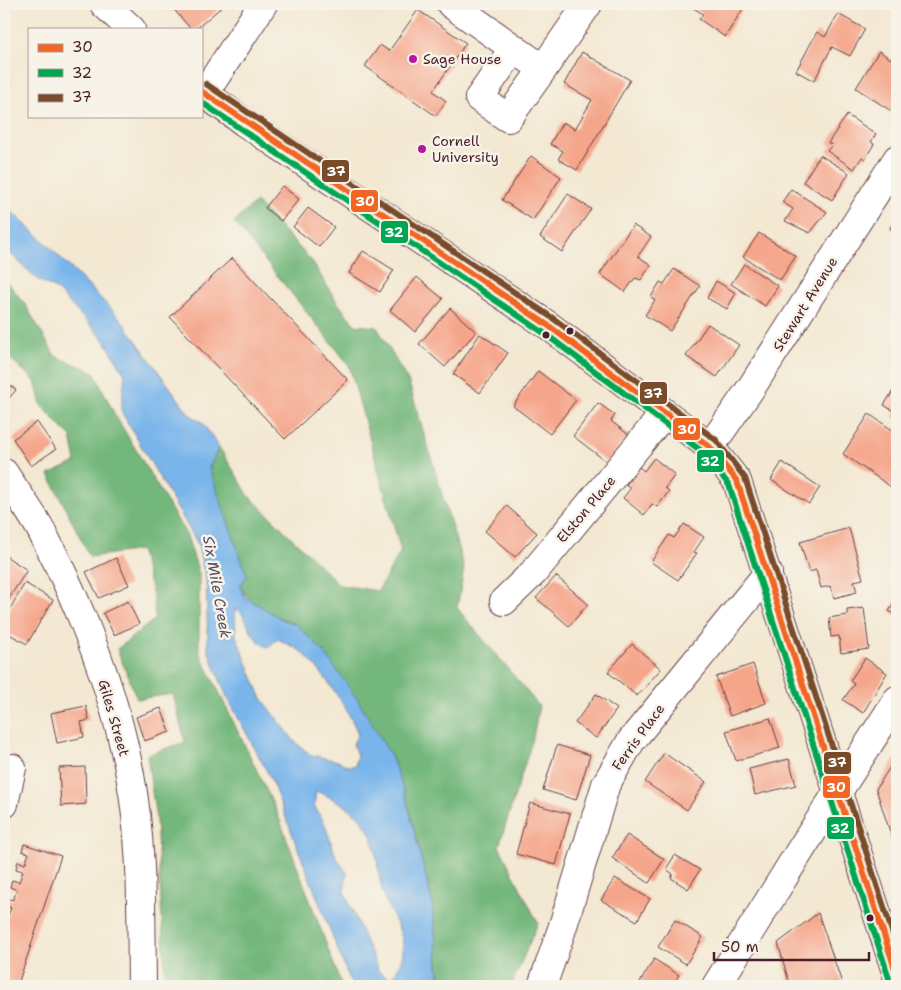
<svg xmlns="http://www.w3.org/2000/svg" width="901" height="990" font-family="'Shantell Sans',sans-serif">
<style>
.forest{fill:#73b77b;stroke:#5e6b53}
.water{fill:#79b5eb;stroke:#626a8b;fill-rule:evenodd}
.building{fill:#f5a58a}
.lines{fill:none;stroke-linecap:round;stroke-linejoin:round}
.minor-casing{stroke:#633d44;stroke-width:30}
.highway-casing{stroke:#633d44;stroke-width:30}
.minor{stroke:#fff;stroke-width:28}
.highway{stroke:#fff;stroke-width:28}
.bus-1-casing{stroke:#f7f3e8;stroke-width:10}
.bus-2-casing{stroke:#f7f3e8;stroke-width:10}
.bus-3-casing{stroke:#f7f3e8;stroke-width:10}
.bus-1{stroke:#f26522;stroke-width:6}
.bus-2{stroke:#00a651;stroke-width:6}
.bus-3{stroke:#7a4b2a;stroke-width:6}
.poi-dot{fill:#b5179e;stroke:#f7f3e8;stroke-width:2}
.bus-dot{fill:#4a1f2b;stroke:#f7f3e8;stroke-width:2}
.labels{text-anchor:middle;dominant-baseline:central;stroke-width:5;stroke-linejoin:round;paint-order:stroke}
.poi-label{font-size:14px;fill:#4a1f2b;stroke:#f7f3e8;text-anchor:start}
.street-label{font-size:14px;fill:#4a1f2b;stroke:#f7f3e8}
.water-label{font-size:15px;font-style:italic;fill:#584c65;stroke:#f7f3e8}
.line-badge{stroke:#f7f3e8;stroke-width:2}
.badge-label{font-size:14px;text-anchor:middle;font-weight:bold;fill:#fff}
</style>
<rect width="100%" height="100%" fill="#f7f3e8"/>
<filter id="ink" filterUnits="userSpaceOnUse"><feTurbulence type="fractalNoise" baseFrequency=".02" numOctaves="2"/><feDisplacementMap in="SourceGraphic" scale="10" xChannelSelector="R" yChannelSelector="G"/><feConvolveMatrix kernelMatrix="1 2 1 2 8 2 1 2 1" color-interpolation-filters="sRGB"/></filter>
<filter id="wash" filterUnits="userSpaceOnUse"><feTurbulence type="fractalNoise" baseFrequency=".0096" numOctaves="4" result="noise"/><feDisplacementMap in="SourceGraphic" scale="20" xChannelSelector="R" yChannelSelector="G"/><feGaussianBlur stdDeviation="1.12" result="paint"/><feColorMatrix in="noise" values="0 0 0 0 0 0 0 0 0 0 0 0 0 0 0 0 0 1.4 0 .05"/><feComposite in="paint" operator="in"/></filter>
<g filter="url(#wash)">
<rect width="100%" height="100%" fill="#f3e8d2"/>
<path class="forest" d="M256,202L311,260L337,302L355,325L377,327L409,383L464,568L457,608L539,706L533,738L499,846L538,923L511,986H437L439,976L432,902L406,797L391,756L296,624C277,618 249,605 240,586L246,576L209,468L219,447L249,496L340,585L378,591L401,551L349,365L234,222Z
M4,278L25,304L55,356L94,372L114,413L187,536L199,574V651L276,810L342,986H166L156,819L147,755L185,742L173,694L137,699L117,649L155,619L153,595L140,550L90,557L49,475L76,462L71,437L41,405L35,381L4,353Z"/>
<path class="water" d="M4,205L48,245L119,317L190,415L202,422L219,447L209,468L247,576L240,586L245,597L283,620L296,624L324,652L358,700L391,756L406,797L432,902L439,976L437,986H352L270,777L227,697L208,650L206,578L198,544L121,411L125,374L105,341L56,289L38,280L4,247ZM235,608C250,616 247,639 268,647L278,639C285,643 293,646 299,650C319,665 350,711 358,734L353,744L357,755L355,766H348L338,761L311,755L295,742L261,697L236,636ZM316,791C333,798 353,808 364,823C379,844 376,870 383,893C387,910 405,930 403,951C402,961 397,972 391,979L379,972L344,891L347,873L336,857L324,822L314,806Z"/>
<g id="blocks">
<path class="building" d="M169,4H225L196,29H191Z
M687,4H746L725,37L699,19L703,14Z
M418,10L466,43L433,91L446,101L436,116L365,66L380,45L389,51Z
M838,14L865,29L850,56L832,47L814,81L796,71L817,32L825,37Z
M879,51L897,63V100L891,111L856,88Z
M582,52L630,80L577,170L558,159L563,151L550,144L563,122L575,129L592,100L564,84Z
M847,115L876,134L871,142L874,144L865,159L862,157L854,169L827,151L832,145L828,143Z
M820,155L849,173L832,200L803,182Z
M531,156L561,177L533,220L502,200Z
M282,186L299,199L281,221L265,208Z
M791,189L827,212L810,233L785,221L793,209L782,202Z
M568,194L591,209L562,252L540,237Z
M308,208L334,227L319,247L293,227Z
M897,217V233L890,228Z
M633,225L651,237L638,256L651,265L641,280L635,278L625,292L600,274Z
M759,233L796,256L780,280L743,257Z
M363,251L394,270L380,292L349,273Z
M232,258L348,380L285,439L170,317Z
M744,264L778,286L765,306L731,284Z
M674,269L700,286L670,331L645,315L655,300L651,297L660,282L664,284Z
M417,277L443,299L415,332L390,310Z
M716,281L736,293L727,309L707,298Z
M450,308L476,332L445,367L419,344Z
M708,324L739,345L717,377L686,356Z
M480,334L508,353L480,393L453,374Z
M538,371L576,400L550,434L513,406Z
M4,380L16,390L4,404Z
M897,385V420L893,416L895,412L884,405Z
M598,403L615,415L611,421L629,435L607,462L573,436Z
M869,414L894,431L897,426V491L843,454Z
M37,422L56,449L31,466L13,439Z
M654,458L675,475L665,488L669,491L657,507L652,504L644,515L623,498L631,488L626,485L639,467L644,471Z
M782,462L820,487L809,504L771,480Z
M507,506L537,533L515,557L485,531Z
M684,524L704,537L694,552L697,553L678,580L651,562L669,535L674,538Z
M849,528L863,579L854,581L857,592L834,598L830,586L821,588L816,570L809,572L800,542Z
M4,555L27,570L6,603L4,601Z
M116,558L129,585L99,598L86,572Z
M556,576L588,604L569,626L536,598Z
M25,583L53,600L27,644L4,631V619Z
M897,599V616L889,611Z
M128,601L139,624L114,635L103,613Z
M864,608L869,649L841,653L839,636L831,637L829,618L847,615V610Z
M632,644L661,669L637,696L608,672Z
M865,658L887,673L863,713L843,700L854,684L850,681Z
M753,664L766,703L730,716L716,677Z
M596,694L617,709L596,738L575,723Z
M86,706L89,720L81,722L84,737L57,743L51,713Z
M161,708L170,732L144,741L136,717Z
M770,718L780,748L736,761L726,731Z
M557,745L590,755L576,800L543,790Z
M664,753L706,782L687,810L645,782Z
M897,756V853L876,789Z
M789,759L796,785L755,795L749,769Z
M85,767L86,804L61,806L59,768Z
M530,803L570,814L556,865L516,854Z
M627,835L664,859L649,883L612,858Z
M24,844L61,856L18,984L4,979V917L7,918L11,908L4,905L6,898L13,900L17,890L10,887L12,880L19,882L23,871L16,869L18,861L25,864L29,853L22,851Z
M675,855L700,870L688,889L671,878L673,874L666,869Z
M615,878L650,899L637,921L601,900Z
M818,913L843,986H790L778,943Z
M675,920L703,937L686,964L658,947Z
M654,959L679,975L672,986H642L639,984Z"/>
</g>
</g>
<g filter="url(#ink)">
<use href="#blocks" fill-opacity="0" stroke="#633d44" stroke-width="1"/>
<g class="lines">
<g class="minor-casing">
<path id="minor" d="M451,4L543,69L588,4
M514,48L479,98L508,118L543,69
M204,94L263,4
M710,447L751,388L897,159
M4,473C16,492 30,510 41,530C80,604 115,692 130,775C143,844 141,916 142,986
M504,601L533,573L664,414
M4,804L12,768
M542,986L562,929L606,784L631,741L768,573
M716,986L803,846L897,700"/>
</g>
<g class="highway-casing">
<path id="highway" d="M104,4L131,29
M201,91L244,122L549,326L710,447L737,481L897,975"/>
</g>
<use href="#minor" class="minor"/>
<use href="#highway" class="highway"/>
<g class="bus-1-casing">
<path id="bus-1" d="M201,91L549,326L710,447L737,481L897,975"/>
</g>
<g class="bus-2-casing">
<path id="bus-2" d="M201,102L544,333L704,453L729,485L889,978"/>
</g>
<g class="bus-3-casing">
<path id="bus-3" d="M206,84L554,319L716,440L745,478L897,947"/>
</g>
<use href="#bus-1" class="bus-1"/>
<use href="#bus-2" class="bus-2"/>
<use href="#bus-3" class="bus-3"/>
</g>
</g>
<g class="poi-dot">
<circle cx="413" cy="59" r="5"/>
<circle cx="422" cy="149" r="5"/>
</g>
<g class="bus-dot">
<circle cx="570" cy="331" r="4.5"/>
<circle cx="546" cy="335" r="4.5"/>
<circle cx="870" cy="918" r="4.5"/>
</g>
<g class="labels">
<g class="poi-label">
<text x="423" y="59">Sage House</text>
<text x="432" y="141">Cornell<tspan x="432" dy="16">University</tspan></text>
</g>
<g class="street-label">
<text transform="translate(805 304) rotate(-58)">Stewart Avenue</text>
<text transform="translate(586 509) rotate(-50)">Elston Place</text>
<text transform="translate(114 718) rotate(74)">Giles Street</text>
<text transform="translate(638 737) rotate(-54)">Ferris Place</text>
</g>
<g class="water-label">
<text transform="translate(217 587) rotate(80)">Six Mile Creek</text>
</g>
</g>
<g class="line-badge">
<rect x="321" y="159" width="29" height="24" rx="5" fill="#7a4b2a"/>
<rect x="350" y="189" width="29" height="24" rx="5" fill="#f26522"/>
<rect x="380" y="220" width="29" height="24" rx="5" fill="#00a651"/>
<rect x="639" y="381" width="29" height="24" rx="5" fill="#7a4b2a"/>
<rect x="672" y="417" width="29" height="24" rx="5" fill="#f26522"/>
<rect x="696" y="449" width="29" height="24" rx="5" fill="#00a651"/>
<rect x="823" y="751" width="29" height="24" rx="5" fill="#7a4b2a"/>
<rect x="822" y="775" width="29" height="24" rx="5" fill="#f26522"/>
<rect x="826" y="816" width="29" height="24" rx="5" fill="#00a651"/>
</g>
<g class="badge-label">
<text x="336" y="176">37</text>
<text x="365" y="206">30</text>
<text x="394" y="237">32</text>
<text x="653" y="398">37</text>
<text x="687" y="434">30</text>
<text x="710" y="466">32</text>
<text x="837" y="767">37</text>
<text x="836" y="792">30</text>
<text x="840" y="833">32</text>
</g>
<rect width="901" height="990" fill="none" stroke="#f7f3e8" stroke-width="20"/>
<rect x="28" y="28" width="175" height="90" fill="#f7f3e8" stroke="#b29e9c"/>
<rect x="38" y="44" width="25" height="8" fill="#f26522" stroke="#b29e9c"/>
<text x="72" y="52" font-size="15" fill="#4a1f2b">30</text>
<rect x="38" y="69" width="25" height="8" fill="#00a651" stroke="#b29e9c"/>
<text x="72" y="78" font-size="15" fill="#4a1f2b">32</text>
<rect x="38" y="94" width="25" height="8" fill="#7a4b2a" stroke="#b29e9c"/>
<text x="72" y="102" font-size="15" fill="#4a1f2b">37</text>
<path d="M714 952v8h155v-8" fill="none" stroke="#4a1f2b" stroke-width="2.5"/>
<text x="721" y="952" font-size="15" fill="#4a1f2b" stroke="#f7f3e8" stroke-width="4" paint-order="stroke">50 m</text>
</svg>
